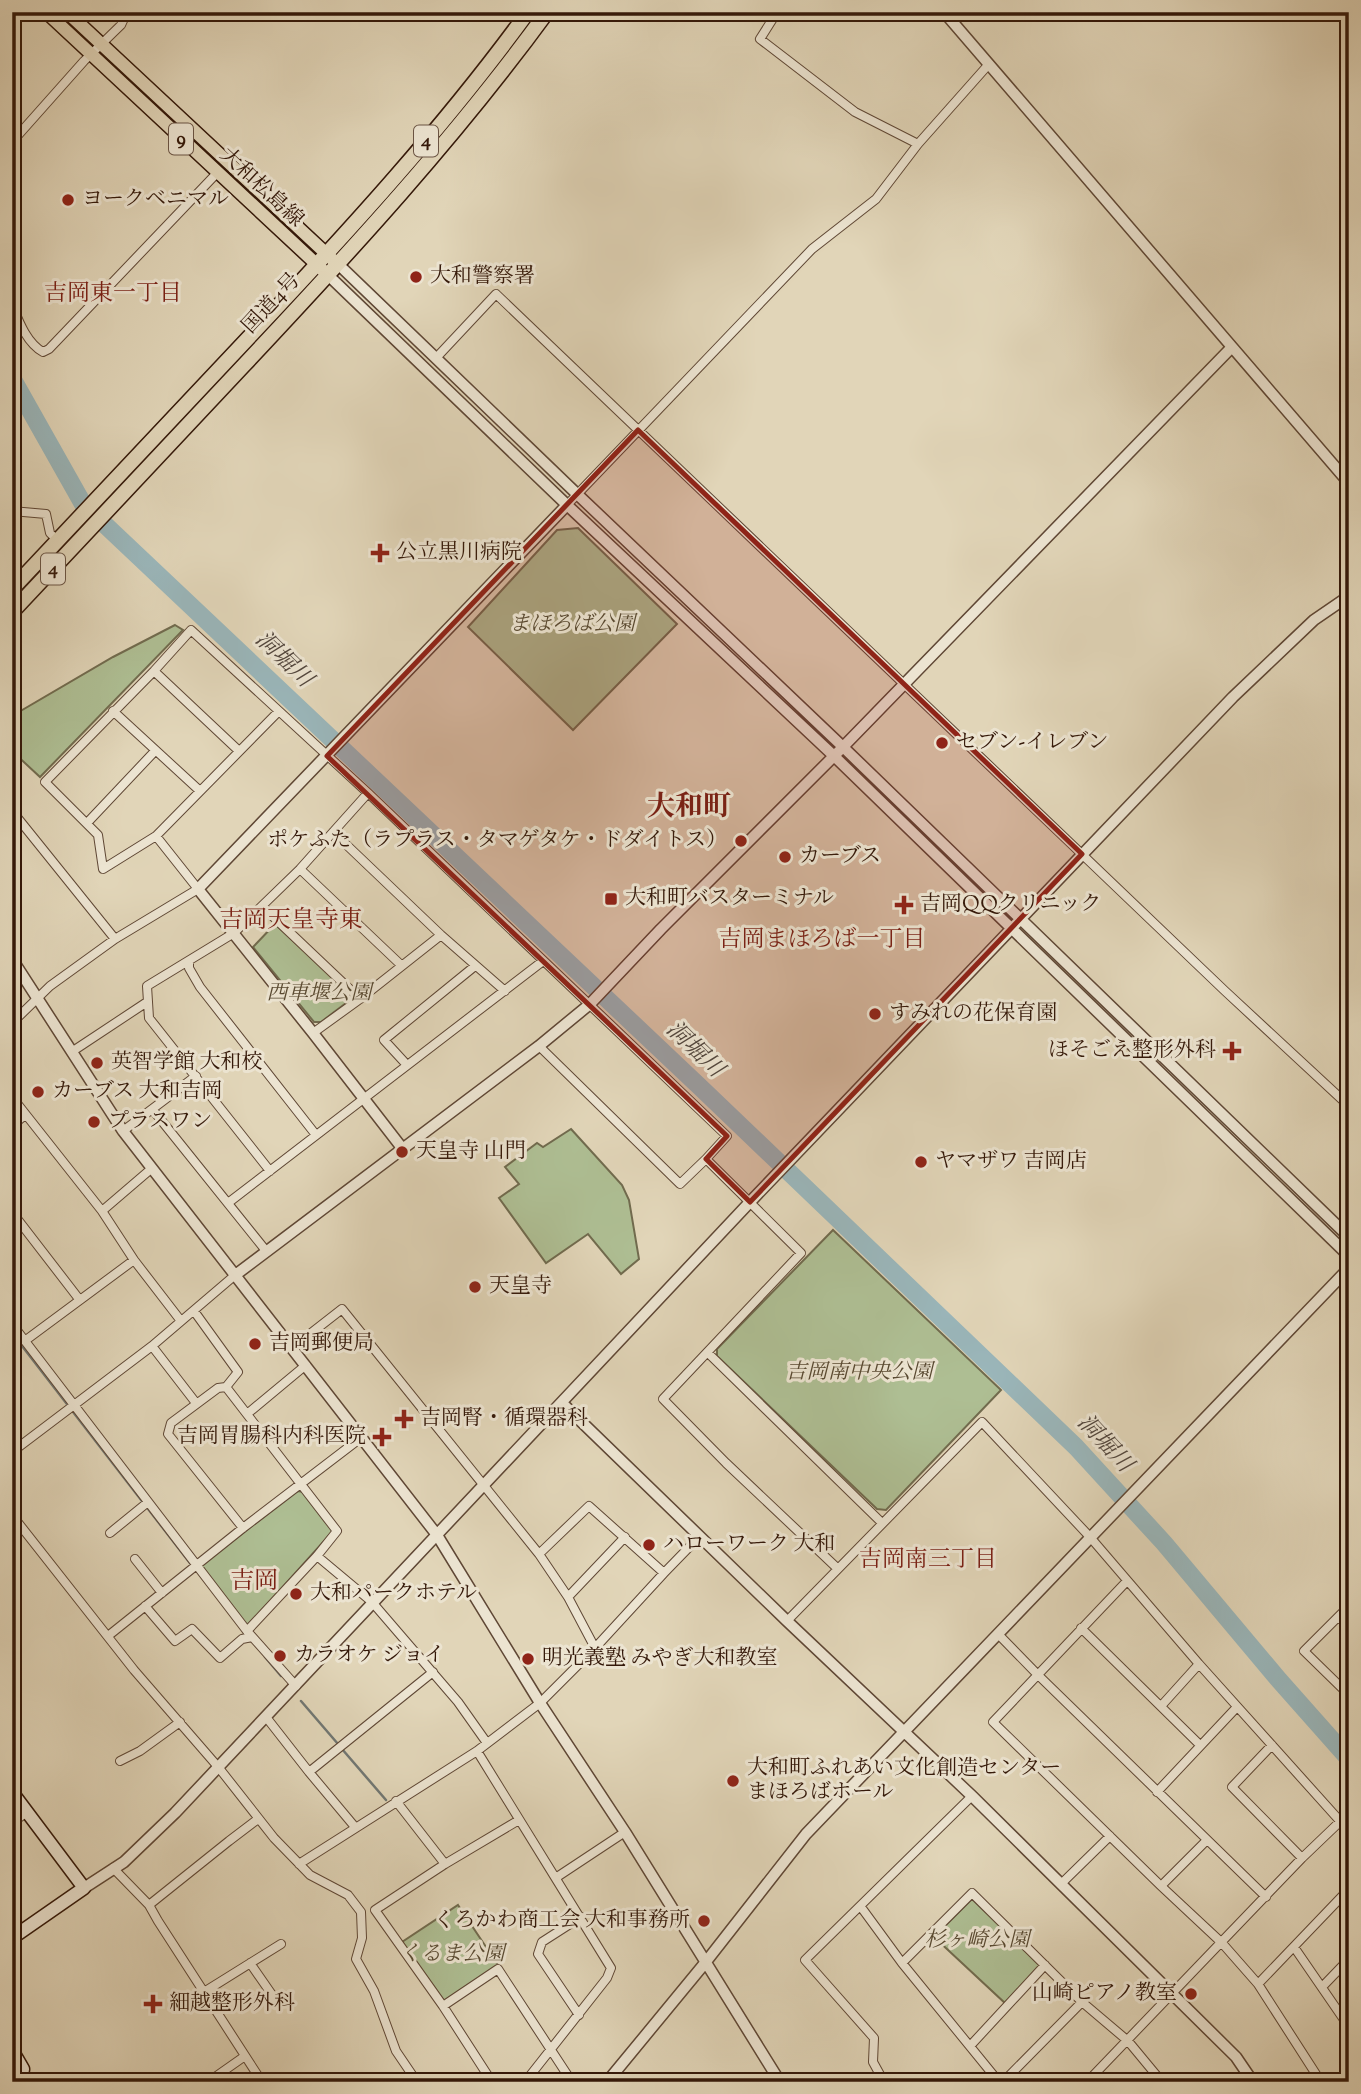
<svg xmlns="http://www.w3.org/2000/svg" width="1361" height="2094" font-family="'Sorts Mill Goudy','Noto Serif JP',serif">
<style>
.green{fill:#aebe93;stroke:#716b4e;stroke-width:2}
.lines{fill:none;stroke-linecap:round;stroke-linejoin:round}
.stream{stroke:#717773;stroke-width:2.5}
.river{stroke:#9ab6ba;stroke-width:18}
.minor-casing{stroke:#5f4735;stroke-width:10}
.tertiary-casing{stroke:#5f4735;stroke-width:13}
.secondary-casing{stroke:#341809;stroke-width:15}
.primary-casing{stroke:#341809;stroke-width:15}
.trunk-casing{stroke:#341809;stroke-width:17}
.minor{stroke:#ece4d1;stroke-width:8}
.tertiary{stroke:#ece4d1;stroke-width:10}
.secondary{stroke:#ece4d1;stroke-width:12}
.primary{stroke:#e1d5b8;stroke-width:12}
.trunk{stroke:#e1d5b8;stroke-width:14}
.marked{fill:#8f2418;fill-opacity:0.2;stroke:#8f2418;stroke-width:5;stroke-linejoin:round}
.poi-dot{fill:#8f2418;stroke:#ece4d1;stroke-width:2.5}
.labels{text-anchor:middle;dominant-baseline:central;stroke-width:6;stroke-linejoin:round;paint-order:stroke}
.shield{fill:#ece4d1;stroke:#6b5545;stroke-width:2}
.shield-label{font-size:19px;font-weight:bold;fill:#341809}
.street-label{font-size:21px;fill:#341809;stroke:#ece4d1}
.poi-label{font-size:21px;fill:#341809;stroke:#ece4d1;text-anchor:start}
.park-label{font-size:21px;font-style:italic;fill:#594a32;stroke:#ece4d1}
.neighbourhood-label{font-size:23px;fill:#7a1f14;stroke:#ece4d1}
.water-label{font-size:23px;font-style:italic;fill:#53473e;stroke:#ece4d1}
.quarter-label{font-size:24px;fill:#7a1f14;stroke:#ece4d1}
.district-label{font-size:28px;font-weight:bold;fill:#7a1f14;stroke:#ece4d1}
</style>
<rect width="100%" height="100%" fill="#e1d5b8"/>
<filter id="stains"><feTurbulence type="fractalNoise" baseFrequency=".00286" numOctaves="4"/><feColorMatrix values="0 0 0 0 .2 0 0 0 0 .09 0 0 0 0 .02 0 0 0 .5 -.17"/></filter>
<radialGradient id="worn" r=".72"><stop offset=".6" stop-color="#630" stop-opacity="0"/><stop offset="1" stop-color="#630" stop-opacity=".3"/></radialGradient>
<path class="green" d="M578,528L677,624L573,730L468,627L557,530Z
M175,625L183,630L40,777L12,751V716L113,657Z
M275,924L350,993V1000L321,1022H314L253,947Z
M571,1129L622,1185L629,1200L639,1259L621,1274L588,1234L546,1263L499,1198L519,1184L505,1167L537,1143L543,1147Z
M833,1230L1001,1390L886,1510L877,1509L717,1356V1349Z
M297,1491L305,1492L333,1531L246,1628L199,1567Z
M972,1899L1041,1966L1006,2004L934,1937Z
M458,1905L498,1965L444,2001L402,1942Z"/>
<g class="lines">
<path class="stream" d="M12,1333L193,1567
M265,1657L281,1676
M301,1701L338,1744
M342,1749L386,1800"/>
<path class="river" d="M12,378L83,504L699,1086L1076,1447L1164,1543L1279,1680L1349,1759"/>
<g class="minor-casing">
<path id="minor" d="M777,12L760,39L855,112L918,144
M12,142L84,61L121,25L127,12
M12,305C19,322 27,343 43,352L49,349L217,173
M436,358L496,294L1225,991L1349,1106
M567,505L812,249L876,199L918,144L989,64
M12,511L46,514L50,533L58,541
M154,671L239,751
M113,711L200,791
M278,712L156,836L103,869L98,835L45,782L154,671L191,630L368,793L727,1136L706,1159
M12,811L115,939
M87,823L155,751
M333,832L441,935L505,991
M300,869L401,965
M263,907L360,999
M189,961V968L200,987L316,1135
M12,1023L50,986L115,939L198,889L156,836
M313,1033L360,999L441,935
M539,1046L680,1184L706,1159L801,1253L663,1399L726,1463L837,1568
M73,1051L147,1002
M407,1065L384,1040L475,966
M12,1097L102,1211L134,1260L181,1321
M153,1110L267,1252
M12,1126L25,1115
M123,1131L196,1076
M270,1171L149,1018L147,986L234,933L300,869L368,793
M228,1203L543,961
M12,1210L15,1216L79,1299
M102,1211L151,1169
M194,1311L238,1372L226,1387
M12,1324L247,1631L296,1686
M26,1340L134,1260
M152,1346L196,1403
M292,1348L342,1309L539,1554L568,1597L595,1648
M708,1353L881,1522
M247,1414L306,1365
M12,1452L152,1346L234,1276
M12,1515L134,1670L219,1768L274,1838L310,1875L348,1895L361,1912L362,1938L356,1959L374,1991L396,2051L417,2082
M243,1528L168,1434L171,1423L218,1388L226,1387L337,1531L317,1556L247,1631
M110,1533L148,1502
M539,1554L589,1506L664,1573
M317,1556L372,1602L458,1702L487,1743
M135,1559L162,1593
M1127,1581L993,1722L1161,1886L1222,1943L1258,1984L1321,2082
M568,1597L625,1537
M145,1606L175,1641L192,1629L220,1658L242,1639L252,1637
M1349,1606L1304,1651L1349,1695
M1338,1617L1349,1626
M787,1621L982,1422L1090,1537L1199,1664L1349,1831
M1081,1628L1200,1745
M998,1634L1037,1674L1266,1897
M108,1636L243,1528L362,1437
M1162,1705L1199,1664
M266,1717L309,1772L355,1827
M1272,1745L1232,1787L1302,1858
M477,1751L611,1968L607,1978L525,2082
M120,1761L140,1751L180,1722
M309,1772L433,1672
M1157,1792L1237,1707
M396,1801L445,1864
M519,1820L445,1864L375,1910L443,2006L498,1969L572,2082
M12,1823L27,1812
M299,1864L477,1751L540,1703L595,1648L664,1573L700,1536
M113,1868L149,1905L158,1921L262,2082
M557,1877L625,1832
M1062,1883L1110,1836
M1161,1886L1207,1840
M149,1905L229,1841L258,1819
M861,1907L902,1963L999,2082
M1294,1947L1349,2027
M250,1963L275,1999
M902,1963L972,1893L1082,2002L1128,2041L1162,2082
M1258,1984L1349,1889
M1322,1987L1349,1959
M204,1992L281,1944
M443,2006L492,2082
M579,2015L538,1954L542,1942L581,1917
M970,2046L1045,1965
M208,2082L245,2056
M884,2082L873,2062L874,2038L805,1960L972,1796
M1003,2082L1082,2002
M1087,2082L1302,1858L1349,1813"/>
</g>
<g class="tertiary-casing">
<path id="tertiary" d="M944,12L1349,483
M338,264L577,494L843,747L1349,1237
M328,275L567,505L834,756L1349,1256
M12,959L123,1131L437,1535L540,1703L625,1832L780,2082
M402,1148L313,1033L198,889L567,505
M234,1276L539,1046L590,1004L661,929L843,747L1232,347
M562,1403L787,1621L972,1796L1236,2057L1253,2082
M84,1888L124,1862L175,1813L750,1202L1233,697L1314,620L1349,596
M607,2082L705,1963L806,1834L1349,1268"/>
</g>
<g class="secondary-casing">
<path id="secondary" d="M12,1792L84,1888L12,1938
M12,2050L23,2069L21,2082"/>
</g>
<g class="primary-casing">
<path id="primary" d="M46,12L328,275
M67,12L333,260"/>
</g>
<g class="trunk-casing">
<path id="trunk" d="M12,589C92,504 172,419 252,334C349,231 445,126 528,12
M12,612C89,530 167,448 244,365C350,252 455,138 547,12"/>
</g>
<use href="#minor" class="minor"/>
<use href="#tertiary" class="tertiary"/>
<use href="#secondary" class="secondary"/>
<use href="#primary" class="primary"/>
<use href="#trunk" class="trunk"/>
</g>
<path class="marked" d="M638,430L1082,854L750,1202L706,1159L727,1136L327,756Z"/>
<g class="poi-dot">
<circle cx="68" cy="200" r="7"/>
<circle cx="416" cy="277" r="7"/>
<path d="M376.5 542.5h7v7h7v7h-7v7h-7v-7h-7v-7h7z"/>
<circle cx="942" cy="743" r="7"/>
<circle cx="741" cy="841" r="7"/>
<circle cx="785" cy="857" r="7"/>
<rect x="604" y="892" width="14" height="14" rx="3.5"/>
<path d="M900.5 894.5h7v7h7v7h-7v7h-7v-7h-7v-7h7z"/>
<circle cx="875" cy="1014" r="7"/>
<path d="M1228.5 1040.5h7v7h7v7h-7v7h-7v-7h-7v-7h7z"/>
<circle cx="97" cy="1063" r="7"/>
<circle cx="38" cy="1092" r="7"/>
<circle cx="94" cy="1122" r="7"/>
<circle cx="402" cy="1152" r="7"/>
<circle cx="921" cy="1162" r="7"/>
<circle cx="475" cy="1287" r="7"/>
<circle cx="255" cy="1344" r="7"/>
<path d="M400.5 1408.5h7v7h7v7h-7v7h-7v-7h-7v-7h7z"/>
<path d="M378.5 1426.5h7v7h7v7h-7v7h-7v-7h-7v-7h7z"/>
<circle cx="649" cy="1545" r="7"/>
<circle cx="296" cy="1594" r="7"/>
<circle cx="280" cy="1656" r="7"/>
<circle cx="528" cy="1659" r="7"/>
<circle cx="733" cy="1781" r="7"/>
<circle cx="704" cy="1921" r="7"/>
<circle cx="1191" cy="1994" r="7"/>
<path d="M149.5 1993.5h7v7h7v7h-7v7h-7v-7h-7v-7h7z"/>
</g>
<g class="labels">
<g class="shield">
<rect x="169" y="123.5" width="24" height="31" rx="5"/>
<rect x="414" y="125.5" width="24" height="31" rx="5"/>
<rect x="41" y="553.5" width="24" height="31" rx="5"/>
</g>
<g class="shield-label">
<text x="181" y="139">9</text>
<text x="426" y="141">4</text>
<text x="53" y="569">4</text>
</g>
<g class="street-label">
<text transform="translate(261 188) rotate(43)">大和松島線</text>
<text transform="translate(272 304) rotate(-47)">国道4号</text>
</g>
<g class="poi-label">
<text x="82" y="200">ヨークベニマル</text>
<text x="430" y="277">大和警察署</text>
<text x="396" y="553">公立黒川病院</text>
<text x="956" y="743">セブン-イレブン</text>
<text x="727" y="841" text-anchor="end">ポケふた（ラプラス・タマゲタケ・ドダイトス）</text>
<text x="799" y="857">カーブス</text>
<text x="625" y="899">大和町バスターミナル</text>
<text x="920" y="905">吉岡QQクリニック</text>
<text x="889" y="1014">すみれの花保育園</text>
<text x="1216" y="1051" text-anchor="end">ほそごえ整形外科</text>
<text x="111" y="1063">英智学館 大和校</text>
<text x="52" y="1092">カーブス 大和吉岡</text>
<text x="108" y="1122">プラスワン</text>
<text x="416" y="1152">天皇寺 山門</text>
<text x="935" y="1162">ヤマザワ 吉岡店</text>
<text x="489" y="1287">天皇寺</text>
<text x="269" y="1344">吉岡郵便局</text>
<text x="420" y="1419">吉岡腎・循環器科</text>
<text x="366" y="1437" text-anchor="end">吉岡胃腸科内科医院</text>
<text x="663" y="1545">ハローワーク 大和</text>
<text x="310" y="1594">大和パークホテル</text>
<text x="294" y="1656">カラオケ ジョイ</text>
<text x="542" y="1659">明光義塾 みやぎ大和教室</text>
<text x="747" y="1769">大和町ふれあい文化創造センター<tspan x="747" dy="24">まほろばホール</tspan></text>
<text x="690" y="1921" text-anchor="end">くろかわ商工会 大和事務所</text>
<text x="1177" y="1994" text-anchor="end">山崎ピアノ教室</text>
<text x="169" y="2004">細越整形外科</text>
</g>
<g class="park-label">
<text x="572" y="625">まほろば公園</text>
<text x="319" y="994">西車堰公園</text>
<text x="859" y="1373">吉岡南中央公園</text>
<text x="977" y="1941">杉ヶ崎公園</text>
<text x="452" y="1955">くるま公園</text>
</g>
<g class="neighbourhood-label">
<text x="113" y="294">吉岡東一丁目</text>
<text x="822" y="940">吉岡まほろば一丁目</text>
<text x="928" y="1560">吉岡南三丁目</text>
</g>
<g class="water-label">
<text transform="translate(283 660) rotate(44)">洞堀川</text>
<text transform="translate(694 1050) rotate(44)">洞堀川</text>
<text transform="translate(1104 1444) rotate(47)">洞堀川</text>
</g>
<g class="quarter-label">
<text x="291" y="921">吉岡天皇寺東</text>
<text x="254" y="1582">吉岡</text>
</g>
<g class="district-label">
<text x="689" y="808">大和町</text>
</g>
</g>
<rect width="1361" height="2094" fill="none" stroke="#e1d5b8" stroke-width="42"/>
<rect x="14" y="14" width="1333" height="2066" fill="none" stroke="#341809" stroke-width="3.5"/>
<rect x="21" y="21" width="1319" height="2052" fill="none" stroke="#341809" stroke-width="2"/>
<rect width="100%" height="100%" filter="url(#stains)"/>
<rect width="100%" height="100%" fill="url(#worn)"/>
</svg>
